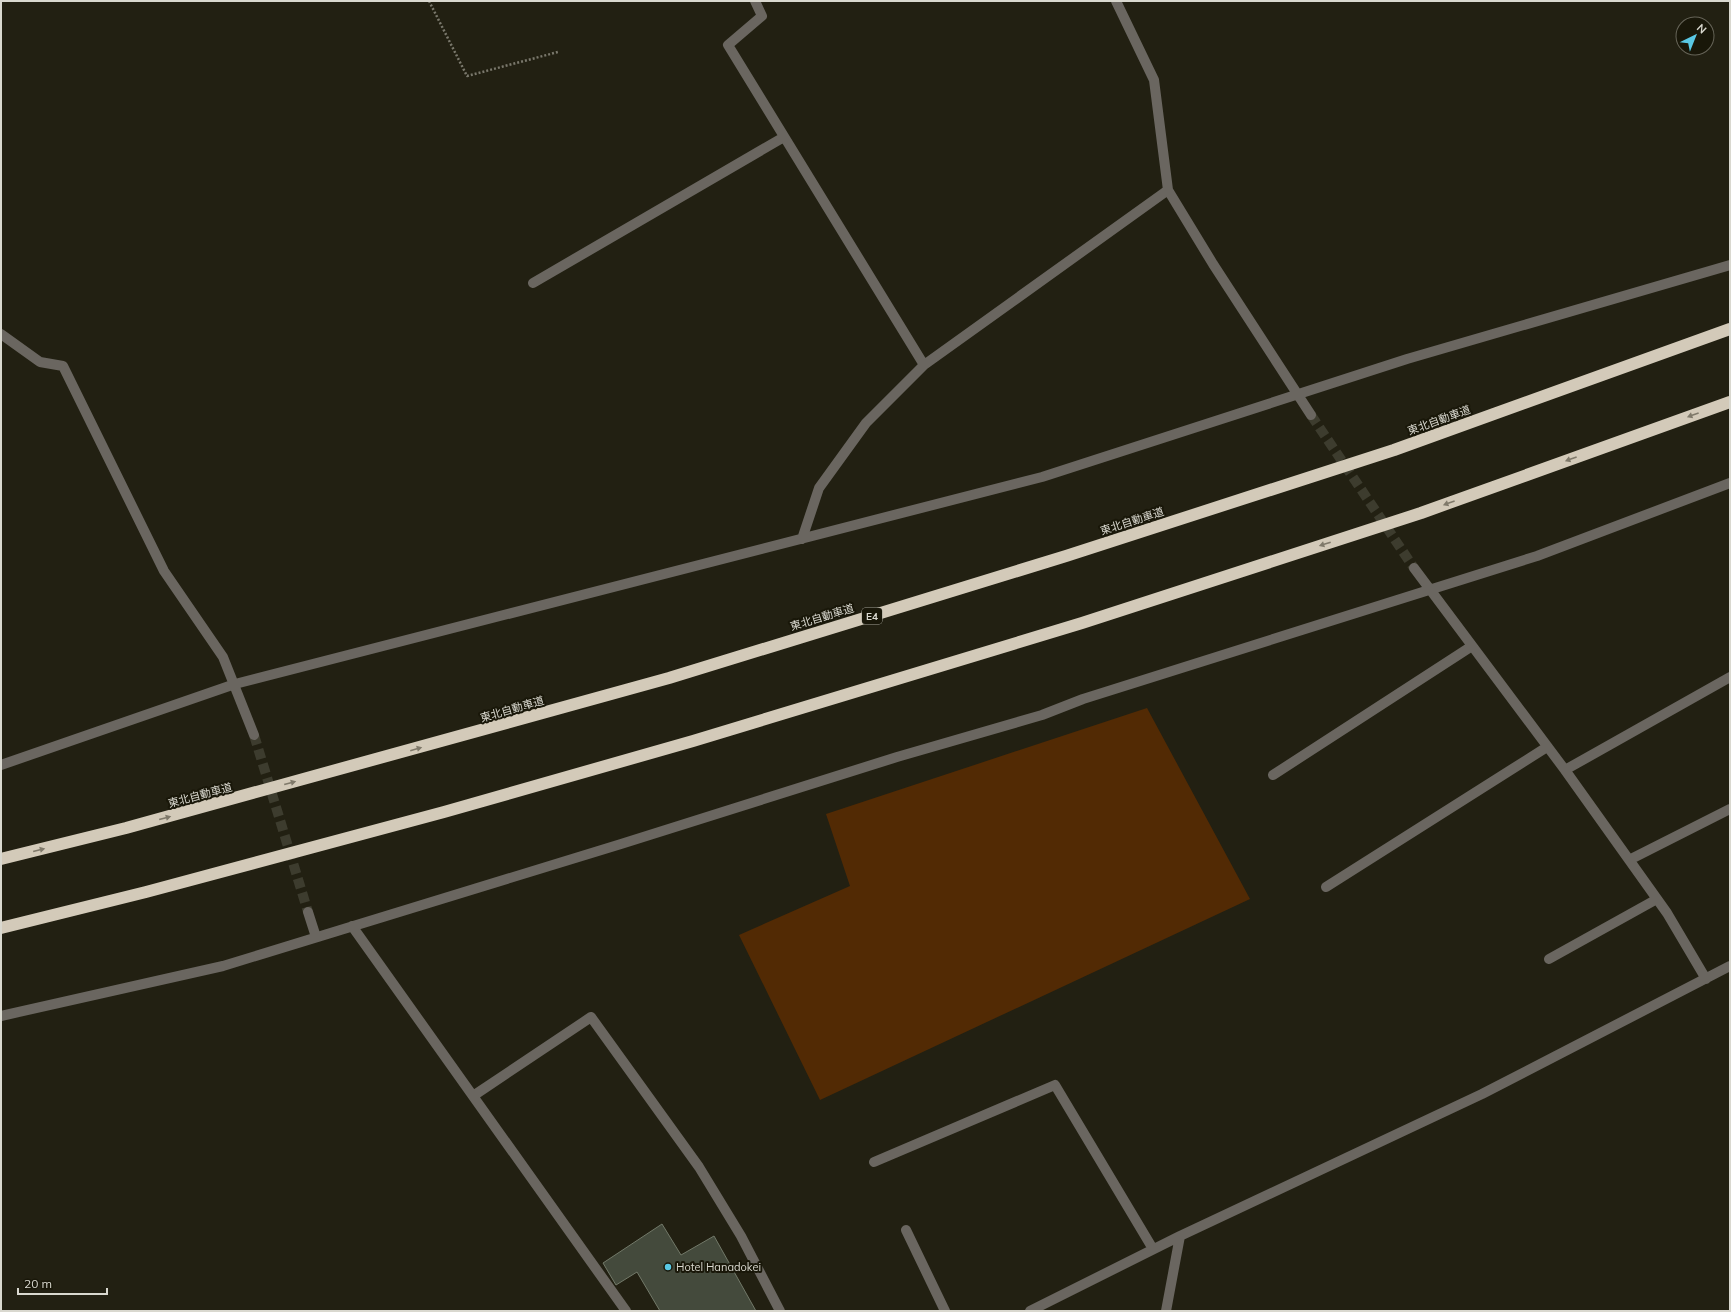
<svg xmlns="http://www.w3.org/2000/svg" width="1731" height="1312" font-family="Mulish,'Noto Sans JP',sans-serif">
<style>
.green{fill:#522a04}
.building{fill:#444a3c;stroke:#727969}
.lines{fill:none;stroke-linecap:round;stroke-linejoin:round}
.minor-tunnel{stroke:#3d3c2e;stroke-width:10;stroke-dasharray:10 5;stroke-linecap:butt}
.path{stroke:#7a786c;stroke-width:2.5;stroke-dasharray:2 2;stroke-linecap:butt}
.minor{stroke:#6a6660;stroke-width:10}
.highway{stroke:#d3cab9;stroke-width:12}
.oneway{fill:#7f796a}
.poi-dot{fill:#59c8e4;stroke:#191709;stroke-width:1.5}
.labels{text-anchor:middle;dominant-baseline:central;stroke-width:4;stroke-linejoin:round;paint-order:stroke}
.shield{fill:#191709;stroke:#9f9e94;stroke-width:1}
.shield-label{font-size:10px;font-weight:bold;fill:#d9d8cf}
.street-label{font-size:11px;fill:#d9d8cf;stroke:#191709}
.poi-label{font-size:11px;fill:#d9d8cf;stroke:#191709;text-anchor:start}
</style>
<rect width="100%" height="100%" fill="#222012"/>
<path class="green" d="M1147,708L1250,899L820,1100L739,935L850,886L826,814Z"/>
<path class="building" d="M662,1224L681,1255L714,1236L756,1311H660L637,1272L616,1285L603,1263Z"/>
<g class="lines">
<path class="minor-tunnel" d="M1311,415L1414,568
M254,735L308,912"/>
<path class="path" d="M429,1L467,76L558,52"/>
<path class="minor" d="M755,1L762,16L728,45L924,365
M1116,1L1154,80L1168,190L1213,264L1311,415
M533,283L784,137
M1,334L40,362L63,366L164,571L223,657L254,735
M802,539L819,488L866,423L924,365L1168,190
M1414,568L1565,770L1667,913L1706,979
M1,765L235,684L1042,477L1407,359L1730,265
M1565,770L1730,677
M1273,775L1472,646
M1629,860L1730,809
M1326,887L1547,747
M308,912L316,937
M352,926L626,1311
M1549,959L1657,899
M1,1016L223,966L621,844L897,757L1042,715L1083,699L1537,556L1730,483
M473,1096L591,1017L699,1167L741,1236L780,1311
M874,1162L1055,1085L1153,1249
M906,1230L945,1311
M1030,1311L1180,1236L1482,1094L1730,966
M1166,1311L1180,1236"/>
<path class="highway" d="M1,859L126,828L669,678L1066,556L1394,450L1730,329
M1,928L146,892L444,812L693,741L1082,623L1421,513L1730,402"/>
</g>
<defs><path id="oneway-solid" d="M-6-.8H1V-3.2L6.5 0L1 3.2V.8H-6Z"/></defs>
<g class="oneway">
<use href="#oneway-solid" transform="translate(1693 415) rotate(160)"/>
<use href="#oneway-solid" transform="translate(1571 459) rotate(160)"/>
<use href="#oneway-solid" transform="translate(1449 503) rotate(160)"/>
<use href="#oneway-solid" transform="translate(1325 544) rotate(162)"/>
<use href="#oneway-solid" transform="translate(416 749) rotate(-16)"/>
<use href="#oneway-solid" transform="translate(290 783) rotate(-15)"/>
<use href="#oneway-solid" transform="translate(165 818) rotate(-15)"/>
<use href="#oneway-solid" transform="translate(39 850) rotate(-14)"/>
</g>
<circle class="poi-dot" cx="668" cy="1267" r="4"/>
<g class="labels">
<rect class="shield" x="862" y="608" width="20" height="16" rx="3"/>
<g class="shield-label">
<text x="872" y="616">E4</text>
</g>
<g class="street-label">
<text transform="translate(1439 420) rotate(-20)">東北自動車道</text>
<text transform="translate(1132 521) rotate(-18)">東北自動車道</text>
<text transform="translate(822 617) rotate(-17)">東北自動車道</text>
<text transform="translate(512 709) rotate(-16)">東北自動車道</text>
<text transform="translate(200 795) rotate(-15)">東北自動車道</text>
</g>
<g class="poi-label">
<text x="676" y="1267">Hotel Hanadokei</text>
</g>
</g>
<rect width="1731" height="1312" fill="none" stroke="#d9d8cf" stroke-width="4"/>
<g transform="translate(1695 36) rotate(43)"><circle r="19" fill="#191709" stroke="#666458"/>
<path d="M0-3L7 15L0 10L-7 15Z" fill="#59c8e4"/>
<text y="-6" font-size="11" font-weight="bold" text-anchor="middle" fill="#d9d8cf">N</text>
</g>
<path d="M18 1288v6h89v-6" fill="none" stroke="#d9d8cf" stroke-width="2"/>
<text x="24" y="1288" font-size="12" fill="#d9d8cf" stroke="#191709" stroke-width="3" paint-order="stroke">20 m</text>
</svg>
